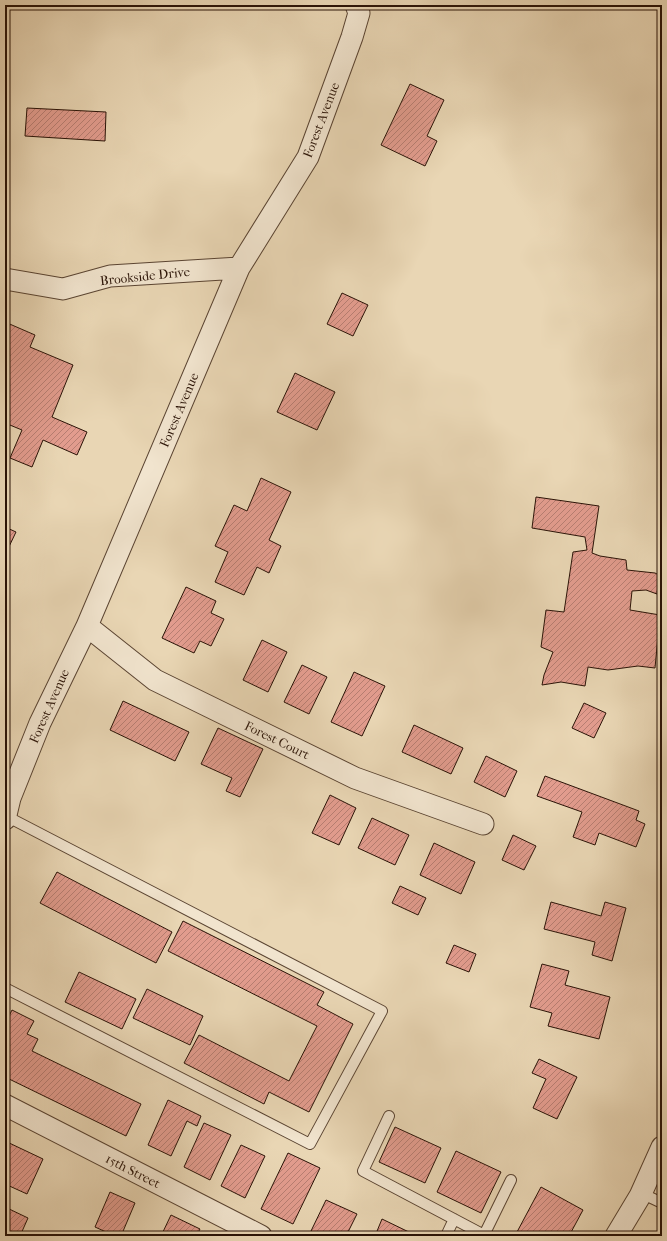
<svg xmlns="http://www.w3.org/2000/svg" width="667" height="1241" font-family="'IM FELL French Canon',serif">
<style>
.building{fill:url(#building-hatch);stroke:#2a1307}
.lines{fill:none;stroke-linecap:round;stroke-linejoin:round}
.service-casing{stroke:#5a4432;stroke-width:12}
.minor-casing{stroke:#5a4432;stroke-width:23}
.service{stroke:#f1e4ce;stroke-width:10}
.minor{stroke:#f1e4ce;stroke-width:21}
.labels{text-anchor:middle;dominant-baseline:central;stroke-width:4;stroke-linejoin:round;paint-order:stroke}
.street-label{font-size:13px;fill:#2a1307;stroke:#f1e4ce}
</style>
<defs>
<pattern id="building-hatch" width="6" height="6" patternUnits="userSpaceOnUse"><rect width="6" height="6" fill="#e29c8e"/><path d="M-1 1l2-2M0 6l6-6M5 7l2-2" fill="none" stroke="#b77e72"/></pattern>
</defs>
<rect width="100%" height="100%" fill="#e9d6b4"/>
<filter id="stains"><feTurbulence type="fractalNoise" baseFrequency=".005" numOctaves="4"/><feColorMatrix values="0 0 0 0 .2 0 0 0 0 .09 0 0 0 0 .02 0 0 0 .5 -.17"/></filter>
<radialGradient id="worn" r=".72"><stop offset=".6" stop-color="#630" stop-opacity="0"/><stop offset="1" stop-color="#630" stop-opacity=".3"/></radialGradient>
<path class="building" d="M410,84L444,100L427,136L437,141L425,166L381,145Z
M27,108L106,112L105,141L25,136Z
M342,293L368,305L353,336L327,324Z
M5,322L35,335L30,347L73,365L52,417L87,432L77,455L43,440L32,467L10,458L22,430L5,423Z
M295,373L335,392L317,430L277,412Z
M261,478L291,492L269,540L281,546L269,573L257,567L244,595L215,582L228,552L215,546L234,505L247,511Z
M536,497L599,506L592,553L600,556L626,560L627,570L655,573L659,575L657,594L646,590L632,591L630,610L660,615L655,668L638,666L608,670L588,667L585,686L561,682L542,685L544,675L553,652L541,647L546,610L564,612L573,552L587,550L585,537L532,528Z
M5,527L16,532L5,555Z
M186,587L216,601L211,613L224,619L211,646L200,641L194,653L162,638Z
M262,640L287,652L268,692L243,680Z
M302,665L327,677L309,714L284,702Z
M354,672L385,686L362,736L331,722Z
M123,701L189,732L175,761L110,730Z
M584,703L606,713L594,738L572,728Z
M414,725L463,748L451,774L402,752Z
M218,728L263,749L240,797L226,791L232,778L201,764Z
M486,756L517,771L505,797L474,782Z
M545,776L639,811L636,820L645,824L636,847L599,833L595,845L573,837L582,812L537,796Z
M330,795L356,808L339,845L312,833Z
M372,818L409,835L395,865L358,848Z
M513,835L536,846L524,870L502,860Z
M434,843L475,862L461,894L420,875Z
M57,872L172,932L156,963L40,903Z
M400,886L426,898L418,915L392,903Z
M551,902L601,916L605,902L626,908L612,961L592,955L595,942L544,929Z
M183,921L324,992L317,1005L353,1024L309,1112L269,1092L264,1104L184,1063L199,1035L289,1081L317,1026L168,951Z
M454,945L476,954L469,972L446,963Z
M542,964L569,971L565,985L610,997L599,1039L548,1026L552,1013L530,1007Z
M79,972L136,999L122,1029L65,1002Z
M147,989L203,1016L190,1045L133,1018Z
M12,1010L34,1021L27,1034L38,1039L32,1051L141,1104L126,1136L5,1077V1024Z
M539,1059L577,1077L557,1119L533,1108L546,1079L532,1073Z
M168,1100L201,1116L197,1126L187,1121L171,1156L148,1145Z
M204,1123L231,1135L210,1180L184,1167Z
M395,1127L441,1148L425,1183L379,1162Z
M5,1141L43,1159L27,1194L5,1184Z
M241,1145L265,1156L245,1198L221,1186Z
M456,1151L501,1172L481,1213L437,1192Z
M288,1153L320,1168L293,1224L261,1209Z
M541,1187L583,1210L569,1236H525L517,1232Z
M110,1192L135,1203L121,1236H115L95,1227Z
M326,1200L357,1214L346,1236H323L311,1231Z
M5,1207L28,1218L20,1236H5Z
M171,1215L200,1229L196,1236H161Z
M382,1219L413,1234L412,1236H375Z"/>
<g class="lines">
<g class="service-casing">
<path id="service" d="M5,988L310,1144L382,1011L6,816
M389,1116L363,1171L486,1236
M641,1193L662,1203
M484,1235L511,1180
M446,1236L454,1219"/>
</g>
<g class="minor-casing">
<path id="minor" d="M5,279L63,289L110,276L239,268
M87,626L155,680L355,778L483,824
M5,819L10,798L40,723L87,626L239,268L308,157L352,37L359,13L356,5
M5,1105L261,1236
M616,1236L640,1196L662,1147"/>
</g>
<use href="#service" class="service"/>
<use href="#minor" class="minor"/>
</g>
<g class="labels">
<g class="street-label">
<text transform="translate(321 120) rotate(-69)">Forest Avenue</text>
<text transform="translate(145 276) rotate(-6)">Brookside Drive</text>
<text transform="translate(179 410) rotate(-67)">Forest Avenue</text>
<text transform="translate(49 706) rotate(-66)">Forest Avenue</text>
<text transform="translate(277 740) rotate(26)">Forest Court</text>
<text transform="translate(133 1171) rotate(27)">15th Street</text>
</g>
</g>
<rect width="667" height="1241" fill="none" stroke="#e9d6b4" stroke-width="20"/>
<rect x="6" y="6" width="655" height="1229" fill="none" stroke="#2a1307" stroke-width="2"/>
<rect x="10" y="10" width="647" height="1221" fill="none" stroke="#2a1307"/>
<rect width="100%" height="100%" filter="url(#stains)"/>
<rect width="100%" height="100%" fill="url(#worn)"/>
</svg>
